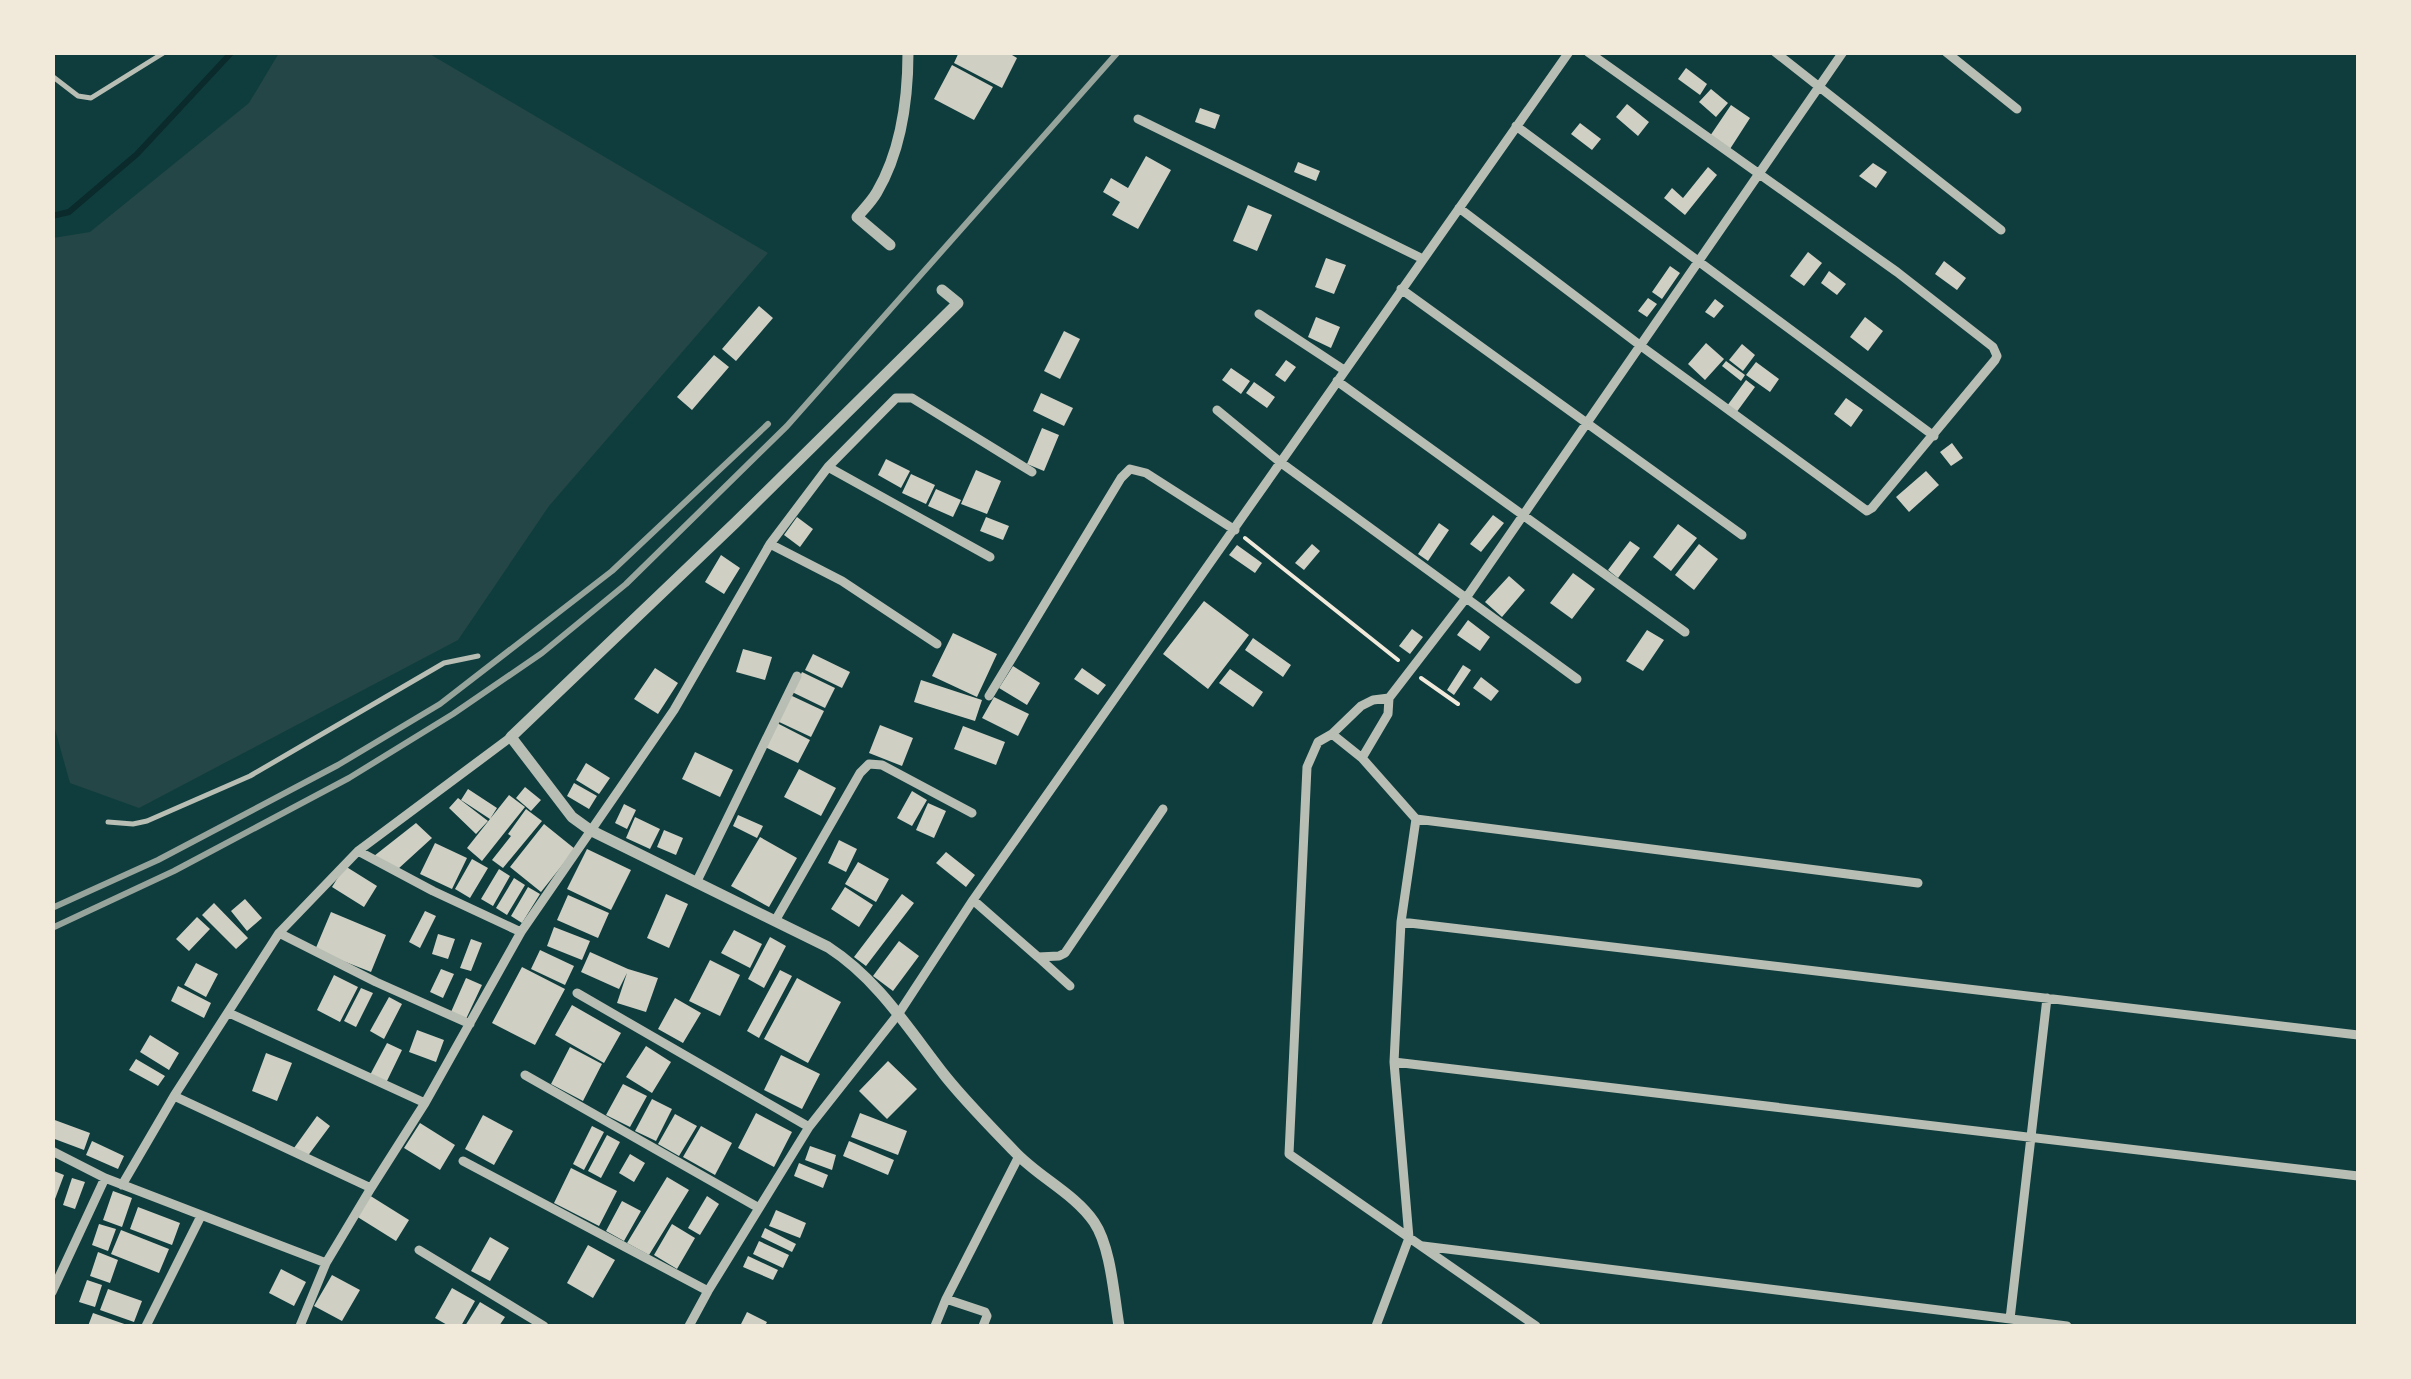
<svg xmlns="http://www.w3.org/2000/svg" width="2411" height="1379" font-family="'Asap Condensed',sans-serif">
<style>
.green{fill:#244646}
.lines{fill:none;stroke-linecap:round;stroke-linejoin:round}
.stream{stroke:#0a2a2b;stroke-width:6}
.building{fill:#cfcfc3}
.path{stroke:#f1e9da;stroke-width:4}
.service{stroke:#b8beb3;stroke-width:5}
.minor{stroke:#b8beb3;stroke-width:9}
.tertiary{stroke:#b8beb3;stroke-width:11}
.rail{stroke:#97a49c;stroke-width:6}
</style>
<rect width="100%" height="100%" fill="#0f3d3e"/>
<path class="green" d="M279,53H428L768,253L549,506L458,640L139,808L70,783L53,722V238L90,232L249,103Z"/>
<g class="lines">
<path class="stream" d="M52,216L69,212L137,154L232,52"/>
</g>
<path class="building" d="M959,52H1007L1017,58L1002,88L954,63Z
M952,65L993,87L974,120L934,99Z
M1686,68L1707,84L1700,95L1678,79Z
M1711,89L1728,103L1716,117L1699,102Z
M1627,104L1649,122L1638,136L1616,117Z
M1731,105L1750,118L1730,149L1710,136Z
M1200,108L1220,115L1215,129L1195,122Z
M1580,123L1601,139L1592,150L1571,134Z
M1146,156L1171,170L1138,229L1112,215L1120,202L1103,192L1111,178L1128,188Z
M1298,162L1320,171L1316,181L1294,172Z
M1873,163L1887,172L1876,188L1859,176Z
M1708,167L1717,175L1685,215L1664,198L1672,188L1683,198Z
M1248,205L1272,215L1257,251L1233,241Z
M1808,252L1822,263L1804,286L1790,276Z
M1326,258L1346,265L1334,294L1315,287Z
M1944,261L1966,278L1957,290L1935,274Z
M1670,266L1680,273L1662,299L1652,292Z
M1829,271L1846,284L1837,295L1821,283Z
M1648,298L1657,304L1647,317L1638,311Z
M1715,299L1724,306L1714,318L1705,312Z
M759,306L773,318L736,361L722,349Z
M1316,317L1340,327L1331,348L1308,337Z
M1865,317L1883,331L1868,351L1850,337Z
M1064,331L1080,339L1060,379L1044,371Z
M1706,343L1724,359L1705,380L1688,364Z
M1742,344L1755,355L1743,371L1729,360Z
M714,355L729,367L692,410L677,397Z
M1286,360L1296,367L1285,382L1275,375Z
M1726,361L1745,375L1741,381L1722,366Z
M1756,362L1779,379L1770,392L1746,375Z
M1231,368L1250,381L1241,394L1222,380Z
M1746,380L1755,387L1736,413L1727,406Z
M1254,382L1275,397L1267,408L1246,393Z
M1041,393L1073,408L1064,426L1033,411Z
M1846,398L1863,410L1851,427L1834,414Z
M1042,428L1059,435L1044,471L1027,464Z
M1952,443L1963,458L1951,466L1940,452Z
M886,459L910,471L901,488L878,475Z
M976,470L1001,481L987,514L961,504Z
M1926,471L1939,485L1909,512L1896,497Z
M911,474L935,485L926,504L902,493Z
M936,489L961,500L953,517L928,506Z
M1493,515L1504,523L1481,552L1470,544Z
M797,517L813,529L800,547L784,535Z
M986,517L1009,526L1003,540L980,531Z
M1439,523L1449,530L1428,561L1418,554Z
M1678,524L1697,538L1671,571L1653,557Z
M1630,541L1640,548L1618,578L1608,570Z
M1312,544L1320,551L1304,570L1295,563Z
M1699,544L1718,559L1694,590L1675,575Z
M1237,545L1262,563L1255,573L1229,555Z
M721,555L740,568L724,594L705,582Z
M1573,573L1595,589L1572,619L1550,603Z
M1509,576L1525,590L1502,617L1485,602Z
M1204,601L1249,635L1208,689L1163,654Z
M1468,620L1490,637L1480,651L1457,635Z
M1412,629L1423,637L1410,654L1399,646Z
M1647,630L1664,640L1643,671L1626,661Z
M953,633L997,654L977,697L932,676Z
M1253,638L1291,665L1283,677L1245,650Z
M743,649L772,657L765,680L736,672Z
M813,654L850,672L842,688L805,670Z
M1463,665L1471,670L1454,695L1447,690Z
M1013,666L1040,683L1027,705L999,688Z
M655,668L678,683L658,714L634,699Z
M1082,668L1106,685L1098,695L1074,679Z
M1230,669L1263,692L1253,707L1219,683Z
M802,672L835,688L825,708L792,692Z
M1481,677L1499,691L1491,701L1473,688Z
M921,680L982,700L975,721L914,702Z
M790,695L824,711L811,737L777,721Z
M994,697L1029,714L1018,736L982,718Z
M775,722L810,740L798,763L763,746Z
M880,725L913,738L902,766L869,753Z
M963,726L1005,742L996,765L954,749Z
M695,752L733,770L720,797L682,779Z
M586,763L610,778L599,794L576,780Z
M799,769L836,788L821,816L784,797Z
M574,783L597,796L589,809L567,796Z
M525,787L541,800L531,811L516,798Z
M468,789L497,808L490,819L461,800Z
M912,791L927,800L912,826L897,818Z
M509,795L525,807L482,861L467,848Z
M458,798L488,821L476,834L449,808Z
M928,803L946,811L934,838L916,830Z
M624,804L636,810L627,829L615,823Z
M526,809L542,821L503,868L492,860L511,836L508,834Z
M738,815L763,826L757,838L733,826Z
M635,817L660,829L650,849L626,838Z
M416,823L432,838L398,869L374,856Z
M544,824L575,849L541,892L510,867Z
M664,830L683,838L676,855L657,847Z
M760,837L797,858L769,907L731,886Z
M839,840L857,849L846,872L828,863Z
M435,843L467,858L452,889L420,874Z
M587,849L631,870L611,910L567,889Z
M946,852L975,875L966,887L936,863Z
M472,859L488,868L470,898L455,889Z
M858,862L889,879L876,902L845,884Z
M345,866L377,886L364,907L332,887Z
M499,869L510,876L493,906L481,899Z
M514,878L525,885L507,915L496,908Z
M528,887L540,894L522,923L511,916Z
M845,887L873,905L859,927L831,909Z
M666,894L688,904L669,948L647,938Z
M902,894L914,903L866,966L854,957Z
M568,895L609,913L598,938L557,920Z
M245,899L262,918L247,931L231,911Z
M214,903L248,938L236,949L202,915Z
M425,911L436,916L420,948L409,942Z
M331,912L386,935L371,972L315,950Z
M197,917L210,929L189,951L176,939Z
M554,927L590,941L582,960L547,946Z
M734,930L762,944L750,968L721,953Z
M438,934L455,939L448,959L432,954Z
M770,937L786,946L764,988L748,979Z
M471,939L482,943L471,971L460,968Z
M899,941L919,956L893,991L873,976Z
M540,950L574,966L565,985L531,969Z
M590,952L628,969L658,978L646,1012L617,1003L627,973L619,989L581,972Z
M710,960L740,975L720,1016L689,1001Z
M196,963L218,974L206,997L184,985Z
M522,967L565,989L535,1045L492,1023Z
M441,969L454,974L443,998L430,992Z
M780,970L792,976L759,1038L747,1031Z
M334,975L358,987L340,1022L317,1010Z
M466,978L482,985L466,1019L451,1012Z
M797,978L841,1002L808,1063L764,1039Z
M178,986L211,1003L204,1018L171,1001Z
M361,988L373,993L356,1027L344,1021Z
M389,997L402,1004L384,1039L370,1031Z
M675,998L701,1013L683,1043L658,1029Z
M572,1005L621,1033L604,1063L555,1035Z
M417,1030L444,1040L436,1062L409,1052Z
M150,1035L179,1053L169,1070L140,1052Z
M387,1043L402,1050L386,1083L370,1075Z
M646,1046L671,1062L652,1093L626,1077Z
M570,1047L602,1064L583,1101L551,1084Z
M266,1053L292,1063L277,1101L252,1091Z
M781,1055L820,1074L802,1109L764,1090Z
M136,1059L165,1076L158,1086L129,1070Z
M888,1061L917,1089L887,1119L859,1091Z
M623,1084L647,1096L630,1127L606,1115Z
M652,1099L672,1109L656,1141L635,1131Z
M756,1113L792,1132L774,1167L738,1148Z
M860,1113L907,1131L898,1155L851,1137Z
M675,1114L697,1126L679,1156L658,1144Z
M483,1115L513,1131L494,1165L465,1149Z
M317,1116L330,1126L307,1157L294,1148Z
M52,1119L90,1133L84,1150L52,1138Z
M420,1123L455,1145L440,1170L404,1148Z
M592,1126L604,1132L584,1170L573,1164Z
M701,1126L732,1143L715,1175L683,1157Z
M607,1135L620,1142L601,1178L588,1171Z
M92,1141L124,1156L118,1169L86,1155Z
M849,1141L894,1160L888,1175L843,1156Z
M810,1146L836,1155L832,1170L805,1160Z
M630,1154L645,1163L634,1182L619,1173Z
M799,1163L828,1175L823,1188L794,1176Z
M571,1168L617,1191L599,1226L554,1203Z
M54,1171L64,1175L55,1199L52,1198Z
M667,1177L689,1190L649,1255L627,1243Z
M72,1178L85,1182L75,1209L63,1205Z
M113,1191L132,1198L122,1227L103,1220Z
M369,1195L409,1220L396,1241L356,1216Z
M707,1196L719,1204L700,1235L688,1228Z
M622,1201L641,1211L624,1241L606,1231Z
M138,1207L180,1223L172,1245L130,1229Z
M776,1210L806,1223L800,1238L769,1226Z
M99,1224L116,1229L108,1251L92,1245Z
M672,1224L695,1238L677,1269L654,1255Z
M765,1228L796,1244L792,1252L761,1237Z
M121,1230L169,1249L159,1273L111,1254Z
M490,1237L509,1248L490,1281L471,1271Z
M759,1241L789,1255L783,1268L753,1254Z
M588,1245L615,1260L593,1298L567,1283Z
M98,1252L118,1260L110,1283L90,1276Z
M748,1256L778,1270L773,1280L743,1267Z
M281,1269L306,1282L294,1306L269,1293Z
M332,1275L360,1290L342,1321L314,1306Z
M87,1280L102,1285L95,1307L79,1302Z
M452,1288L475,1301L461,1326H449L435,1318Z
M108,1289L142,1301L134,1322L100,1310Z
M480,1302L505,1317L499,1326H465Z
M747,1312L767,1322L765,1326H740Z
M93,1313L130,1326H88Z"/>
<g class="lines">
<path class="path" d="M1245,538L1398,660
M1421,678L1458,704"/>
<path class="service" d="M52,76L78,96L91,98L165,52
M108,822L133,824L147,821L250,776L444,663L478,656"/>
<path class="minor" d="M1775,52L2001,230
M1946,52L2017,109
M1138,119L1423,259
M1516,126L1934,436
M1459,208L1641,346L1867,511L1872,508L1995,360L1997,356L1993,347L1897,272L1588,52
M1401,289L1742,535
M1259,314L1344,370
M1337,381L1685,632
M1217,410L1280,462L1577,679
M828,467L990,557
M770,544L842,581L937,644
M989,696L1121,478L1130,469L1146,473L1235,530
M1332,734L1362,758
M1416,819L1918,883
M358,851L433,891L521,932
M696,883L797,676
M973,900L1038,957L1059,956L1065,953L1163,809
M775,921L860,773L869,764L882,765L972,813
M1401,922L2358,1035
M279,933L376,982L470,1024
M1038,957L1070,986
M577,993L809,1127
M229,1013L425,1103
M1394,1062L2358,1176
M525,1075L759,1208
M174,1096L371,1188
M52,1151L105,1178
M463,1161L708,1291
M122,1185L174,1096L279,933L358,851L511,737
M1423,1246L2067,1326
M419,1250L544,1326
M52,1292L105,1178L326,1263
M946,1299L985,1312L987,1316L983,1326
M2010,1319L2047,998
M146,1326L201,1216
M300,1326L326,1263L371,1188L425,1103L521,932L674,710L770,544L828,467L896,398H912L1032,472
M689,1326L708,1291L809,1127L899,1013L973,900L1569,52
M935,1326L946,1299L1019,1156
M1376,1326L1409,1238L1394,1062L1401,922L1416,819L1362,758L1388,714L1389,698
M1536,1326L1289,1154L1307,767L1318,742L1332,734L1361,706L1373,700L1389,698L1466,598L1843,52"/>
<path class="tertiary" d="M890,245L857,217C864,209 872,201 877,192C901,151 908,99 908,52
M942,290L958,303L735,523L511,737L572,817L590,830L828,947C879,980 909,1030 946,1077C967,1103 991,1127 1014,1151C1038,1177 1074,1193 1094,1222C1111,1247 1114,1297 1119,1326"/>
<path class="rail" d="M52,908L158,860L338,765L440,704L612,571L768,424
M52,928L174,871L349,778L453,714L542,653L626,584L787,426L1118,52"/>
</g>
<rect width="2411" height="1379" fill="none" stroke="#f1e9da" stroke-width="110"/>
</svg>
